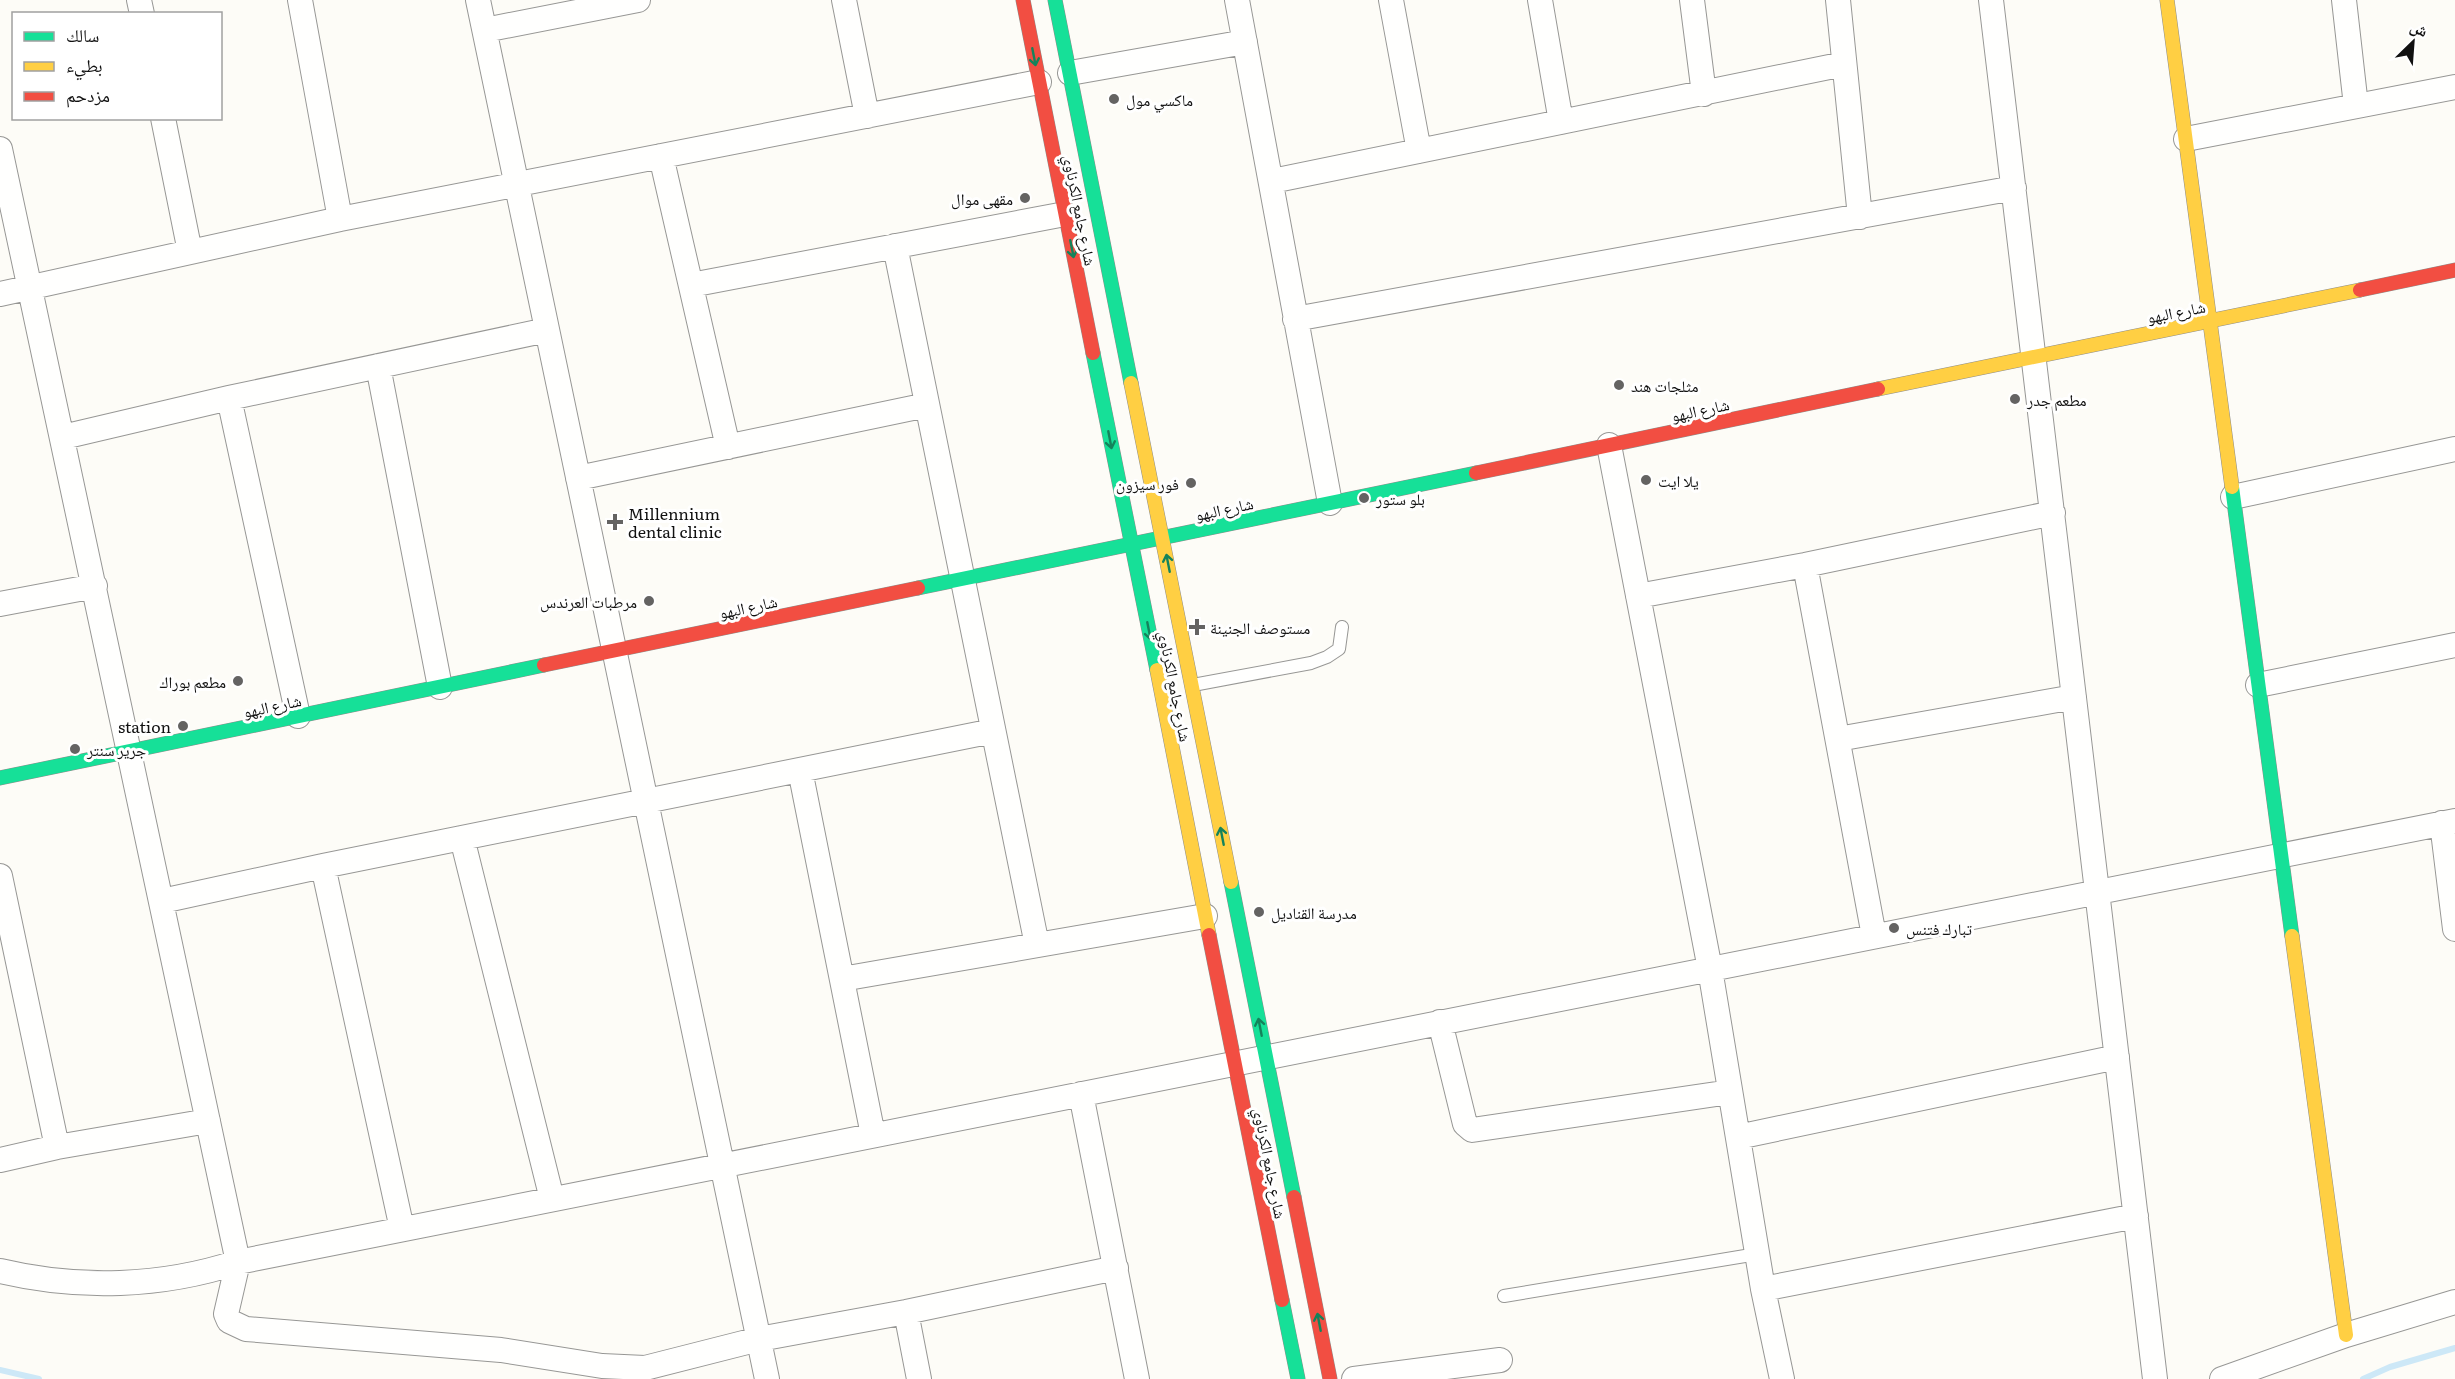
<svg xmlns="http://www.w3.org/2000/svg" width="2455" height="1379" font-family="Literata,'Noto Naskh Arabic',serif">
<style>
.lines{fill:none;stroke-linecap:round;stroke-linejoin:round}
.stream{stroke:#cde8f7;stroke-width:6}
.lane-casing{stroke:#979795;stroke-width:14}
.street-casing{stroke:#979795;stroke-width:26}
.fast-casing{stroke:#8e8d8b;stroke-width:15}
.slow-casing{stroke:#8e8d8b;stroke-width:15}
.jam-casing{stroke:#8e8d8b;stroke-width:15}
.lane{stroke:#fffffe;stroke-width:12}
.street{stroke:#fffffe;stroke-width:24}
.fast{stroke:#16e098;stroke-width:14}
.slow{stroke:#ffcf43;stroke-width:14}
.jam{stroke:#f24e42;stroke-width:14}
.oneway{stroke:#14835b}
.poi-dot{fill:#646362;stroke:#fff;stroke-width:2}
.labels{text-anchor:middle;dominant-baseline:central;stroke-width:6;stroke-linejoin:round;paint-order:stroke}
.poi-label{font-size:16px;fill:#111;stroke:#fff;text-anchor:start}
.street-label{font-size:16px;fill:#111;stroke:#fff}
</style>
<rect width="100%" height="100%" fill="#fdfcf7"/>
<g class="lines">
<path class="stream" d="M0,1370L39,1379
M2363,1379L2390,1367L2455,1348"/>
<g class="lane-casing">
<path id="lane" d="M1193,685L1311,663L1327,657L1339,649L1342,627
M1504,1296L1757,1254"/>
</g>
<g class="street-casing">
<path id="street" d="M139,0L142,14
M300,0L340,219
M478,0L767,1379
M844,0L867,116
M1237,0L1330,503
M1391,0L1419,151
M1540,0L1561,122
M1692,0L1704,94
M1838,0L1860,217
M1991,0L2155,1379
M2344,0L2356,106
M485,30L638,0
M1070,73L1245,42
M163,118L190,252
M2186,139L2455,87
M0,149L238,1262L226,1314L229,1321L246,1329L501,1350L602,1366L645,1368L759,1339L906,1312L1116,1268
M661,156L728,447
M1272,181L1844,64
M895,246L1037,945
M691,285L1065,214
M0,294L340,219L1039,82
M1295,319L2014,188
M378,366L440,687
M229,398L298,716
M63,437L229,398L547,330
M1609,445L1710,969L1763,1289L1782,1379
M578,478L927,405
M2233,497L2455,449
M1805,565L1874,936
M1638,596L1805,565L2053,513
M0,604L95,586
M2258,685L2455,645
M1838,739L2074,697
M800,770L873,1135
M2442,823L2455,929
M462,838L552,1199
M323,866L402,1229
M0,876L57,1147
M162,901L323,866L993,731
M842,979L1205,916
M1440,1022L1465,1124L1472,1130L1730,1092
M1081,1094L1137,1379
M1738,1137L2117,1057
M0,1160L57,1147L208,1121
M0,1271C79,1290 162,1287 238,1262L2455,821
M1763,1289L2136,1216
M906,1312L919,1379
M1354,1379L1500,1360
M2222,1379L2346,1335L2455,1302"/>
</g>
<g class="fast-casing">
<path id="fast" d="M1055,0L1131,383
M1093,353L1157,670
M2232,487L2292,936
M918,588L1476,473
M0,778L544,665
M1231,882L1294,1197
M1282,1300L1298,1379"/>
</g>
<g class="slow-casing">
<path id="slow" d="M2167,0L2232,487
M1131,383L1231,882
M1878,389L2360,290
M1157,670L1209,935
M2292,936L2346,1335"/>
</g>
<g class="jam-casing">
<path id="jam" d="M1023,0L1093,353
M2360,290L2455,270
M1476,473L1878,389
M544,665L918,588
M1209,935L1282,1300
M1294,1197L1330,1379"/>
</g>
<use href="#lane" class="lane"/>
<use href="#street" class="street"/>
<use href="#fast" class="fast"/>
<use href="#slow" class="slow"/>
<use href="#jam" class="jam"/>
</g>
<defs><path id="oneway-shaft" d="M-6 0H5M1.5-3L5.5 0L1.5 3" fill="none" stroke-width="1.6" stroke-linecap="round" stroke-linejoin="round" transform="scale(1.5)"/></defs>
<g class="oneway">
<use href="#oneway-shaft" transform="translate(1034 57) rotate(79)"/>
<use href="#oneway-shaft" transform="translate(1072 249) rotate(79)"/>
<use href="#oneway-shaft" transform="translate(1110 440) rotate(79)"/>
<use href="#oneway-shaft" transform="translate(1168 563) rotate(-101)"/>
<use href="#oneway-shaft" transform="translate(1149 631) rotate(79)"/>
<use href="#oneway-shaft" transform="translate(1222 836) rotate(-101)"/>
<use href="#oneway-shaft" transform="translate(1260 1027) rotate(-101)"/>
<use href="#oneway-shaft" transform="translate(1319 1322) rotate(-101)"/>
</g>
<g class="poi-dot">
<circle cx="1114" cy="99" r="6"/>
<circle cx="1025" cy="198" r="6"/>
<circle cx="1619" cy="385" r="6"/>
<circle cx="2015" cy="399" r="6"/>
<circle cx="1646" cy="480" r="6"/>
<circle cx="1191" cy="483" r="6"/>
<circle cx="1364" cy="498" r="6"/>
<path d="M612 513h6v6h6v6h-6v6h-6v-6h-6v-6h6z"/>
<circle cx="649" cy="601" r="6"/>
<path d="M1194 618h6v6h6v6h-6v6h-6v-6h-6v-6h6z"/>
<circle cx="238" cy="681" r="6"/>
<circle cx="183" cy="726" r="6"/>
<circle cx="75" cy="749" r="6"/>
<circle cx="1259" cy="912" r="6"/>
<circle cx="1894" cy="928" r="6"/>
</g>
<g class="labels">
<g class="poi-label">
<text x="1126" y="99">ماكسي مول</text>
<text x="1013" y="198" text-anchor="end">مقهى موال</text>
<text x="1631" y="385">مثلجات هند</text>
<text x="2027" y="399">مطعم جدر</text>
<text x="1658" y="480">يلا ايت</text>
<text x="1179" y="483" text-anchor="end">فور سيزون</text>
<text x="1376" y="498">بلو ستور</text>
<text x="628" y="513">Millennium<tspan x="628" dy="18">dental clinic</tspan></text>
<text x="637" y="601" text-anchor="end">مرطبات العرندس</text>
<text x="1210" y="627">مستوصف الجنينة</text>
<text x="226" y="681" text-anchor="end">مطعم بوراك</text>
<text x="171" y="726" text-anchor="end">station</text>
<text x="87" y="749">جرير سنتر</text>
<text x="1271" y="912">مدرسة القناديل</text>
<text x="1906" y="928">تبارك فتنس</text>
</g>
<g class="street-label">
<text transform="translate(1081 210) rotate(79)">شارع جامع الكرناوي</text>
<text transform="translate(2176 311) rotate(-11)">شارع البهو</text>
<text transform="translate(1700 409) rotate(-12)">شارع البهو</text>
<text transform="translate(1224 508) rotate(-12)">شارع البهو</text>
<text transform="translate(748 606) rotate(-12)">شارع البهو</text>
<text transform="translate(1176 686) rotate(79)">شارع جامع الكرناوي</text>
<text transform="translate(272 705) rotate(-12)">شارع البهو</text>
<text transform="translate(1271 1163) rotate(79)">شارع جامع الكرناوي</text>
</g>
</g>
<rect x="12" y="12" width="210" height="108" fill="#ffffff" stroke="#a0a0a0" stroke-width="1.5"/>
<rect x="24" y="32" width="30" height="9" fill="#16e098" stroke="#a0a0a0" stroke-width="1.5"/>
<text x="66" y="42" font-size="18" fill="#111111">سالك</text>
<rect x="24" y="62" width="30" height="9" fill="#ffcf43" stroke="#a0a0a0" stroke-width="1.5"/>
<text x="66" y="72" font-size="18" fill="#111111">بطيء</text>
<rect x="24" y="92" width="30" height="9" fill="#f24e42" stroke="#a0a0a0" stroke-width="1.5"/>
<text x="66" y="102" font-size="18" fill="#111111">مزدحم</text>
<g transform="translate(2413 42) rotate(25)" stroke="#ffffff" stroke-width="4.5" paint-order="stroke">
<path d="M0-4.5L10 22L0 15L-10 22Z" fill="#111111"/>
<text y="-9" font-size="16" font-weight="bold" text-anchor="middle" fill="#111111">ش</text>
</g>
</svg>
